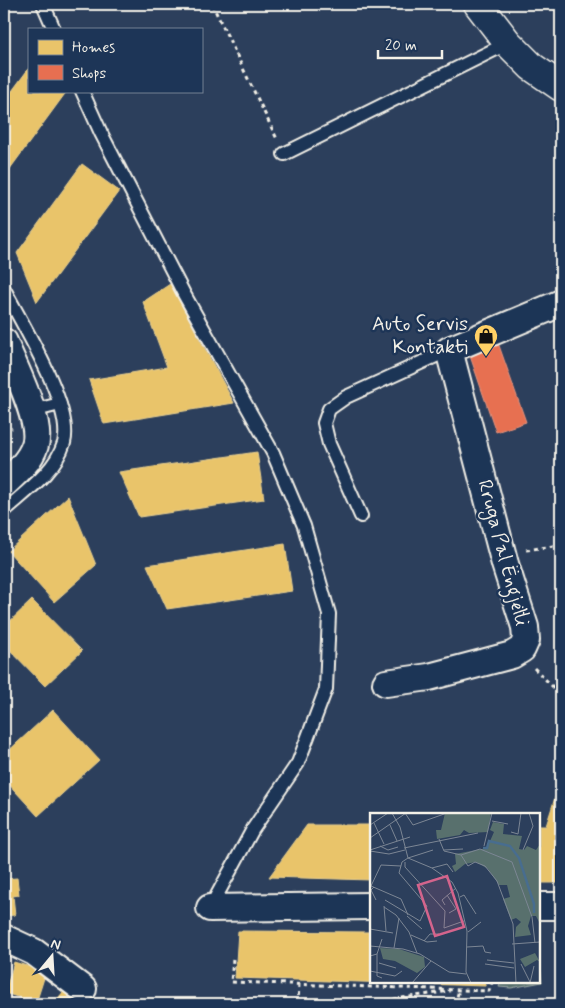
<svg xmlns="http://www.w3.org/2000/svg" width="565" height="1008" font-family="Mynerve,sans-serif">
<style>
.green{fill:#58706d;stroke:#a6b0aa}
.homes{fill:#e9c46a;stroke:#ecd290}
.shops{fill:#e76f51;stroke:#eb967e}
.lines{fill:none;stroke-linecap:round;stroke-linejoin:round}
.service-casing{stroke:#f4f1e8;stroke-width:16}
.minor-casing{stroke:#f4f1e8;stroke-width:30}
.secondary-casing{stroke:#f4f1e8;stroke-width:31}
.path{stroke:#f4f1e8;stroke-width:3;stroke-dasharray:4 4;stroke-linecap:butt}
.service{stroke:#1d3557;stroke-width:12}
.minor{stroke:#1d3557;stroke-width:26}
.secondary{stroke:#1d3557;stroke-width:28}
.labels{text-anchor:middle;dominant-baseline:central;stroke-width:5;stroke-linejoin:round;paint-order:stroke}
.poi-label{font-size:20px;fill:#f4f1e8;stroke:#1d3557;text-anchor:end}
.street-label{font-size:20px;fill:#f4f1e8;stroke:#1d3557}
.inset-river{fill:none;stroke:#486d8f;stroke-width:2.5}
.inset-road{fill:none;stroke:#7c8694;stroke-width:1}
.view{fill:#d4648c;fill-opacity:0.15;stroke:#d4648c;stroke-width:2.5}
.inset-edge{fill:none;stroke:#f4f1e8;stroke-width:2.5}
</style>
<rect width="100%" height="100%" fill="#2c3f5c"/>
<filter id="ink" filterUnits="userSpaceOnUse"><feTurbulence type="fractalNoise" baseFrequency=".02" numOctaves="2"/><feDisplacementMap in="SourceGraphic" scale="10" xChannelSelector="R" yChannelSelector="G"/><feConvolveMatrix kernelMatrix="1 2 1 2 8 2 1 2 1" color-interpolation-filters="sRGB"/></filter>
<g filter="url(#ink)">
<path class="green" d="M539,959L542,982L511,988L499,987L501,982H539Z"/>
<path class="homes" d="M29,68V91H67L4,177V102Z
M82,164L119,191L37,302L17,253Z
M170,284L234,403L104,424L89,380L167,367L143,302Z
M257,452L264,499L139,517L119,472Z
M68,496L96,565L54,602L8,551Z
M285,544L292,591L167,609L147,565Z
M32,600L82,651L45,686L4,644V627Z
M53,710L99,760L38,816L4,779V755Z
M561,779V883H539V826H546Z
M307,825H371V880L269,877Z
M17,878L19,895L13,896L15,915L4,916V879Z
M238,931L371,932V982H486L485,986L235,978Z
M14,962L46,972L36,1003L5,993Z
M65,990L81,1004H53Z"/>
<path class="shops" d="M497,340L526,422L496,432L468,350Z"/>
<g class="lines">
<g class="service-casing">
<path id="service" d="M43,4L54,29
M82,91L101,133L184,294L273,453L304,526L329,614L326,689L298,763L253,829L210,908
M284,154L508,43
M4,289C21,322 74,407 64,443C55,472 25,492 4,511
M32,411L60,404
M361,516L329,444L324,423L329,409L346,397L449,350"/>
</g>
<g class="minor-casing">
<path id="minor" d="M4,342C13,365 43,422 35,445C30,461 16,473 4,484
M386,683L429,677L512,655L522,649L526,640L525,627L505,564L449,350L561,303
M539,906H561
M210,908L371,906
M4,938L34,952L83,989"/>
</g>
<g class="secondary-casing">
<path id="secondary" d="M478,4L508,43L532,67L561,87"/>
</g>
<path class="path" d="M212,4L277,139
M4,432L12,428
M526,550L561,545
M534,668L561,695
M233,959L231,982L489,991L492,982
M298,1004L299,984
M362,1004L450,991
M455,1004L459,990H457"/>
<use href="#service" class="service"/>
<use href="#minor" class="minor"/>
<use href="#secondary" class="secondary"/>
</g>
</g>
<defs>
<g id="shop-pin" transform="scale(1.25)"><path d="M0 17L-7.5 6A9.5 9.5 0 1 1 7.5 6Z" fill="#ffd166" stroke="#1d3557"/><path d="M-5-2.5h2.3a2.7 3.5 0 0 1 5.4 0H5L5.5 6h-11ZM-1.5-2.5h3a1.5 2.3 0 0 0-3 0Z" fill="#111"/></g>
</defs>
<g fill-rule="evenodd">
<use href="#shop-pin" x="486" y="336"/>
</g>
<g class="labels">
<g class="poi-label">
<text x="468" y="324">Auto Servis<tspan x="468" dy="23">Kontakti</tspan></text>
</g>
<g class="street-label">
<text transform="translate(503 553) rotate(75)">Rruga Pal Ëngjëlli</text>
</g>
</g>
<g transform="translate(370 813)">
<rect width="170" height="170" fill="#2c3f5c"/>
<path d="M75,0H121L118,19L99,20L94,17L90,22L67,26L66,17H71ZM123,9L134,11L133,21L152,23L149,36L154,37L157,33L166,37L170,31V111L166,103H161L158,113L161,122L145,124L146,114L151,109L146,105L141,107L133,86L140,84L137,72H129L118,56L106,49L95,51L85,59L82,53L86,51L85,41L117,35L124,19L120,17ZM10,135L29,136L54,144L55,154L47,160L25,148L13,146ZM165,140L170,149L167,147L155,154L150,146Z" fill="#58706d"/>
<path class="inset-river" d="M113,35H117L119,28L140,33L149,45L164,91V100"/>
<path class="inset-road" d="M22,0L30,14L38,45L62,55L82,69L88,80L97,118L96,159L101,170M35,0L43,12L77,0M122,8L138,11M4,10L14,31M0,12L18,0M20,12L27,28M141,19L148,21L151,0M0,25L36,0M69,26L74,38L91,42L98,53L105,49L115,53L127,68L143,111L146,170M10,33L18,37L28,34M114,33L122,0M34,35L108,20M0,37L40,24M74,37L93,36M153,37L163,13L159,0M0,38L19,41L35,37M91,42L110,36L142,49L162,104L165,130M35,49V54L75,98L74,115M31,53L11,52L1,73L31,86L38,102M62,55L77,51L83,59M4,74L1,77L6,87M77,82L86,96L79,100M90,84L94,82L106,101M15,87L50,108L57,93L29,60L32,49L38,45L63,37M75,92L72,87L86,75M14,93L16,118M14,94L26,102L39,119L47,140M37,103L52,116M74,115L94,108M0,116L23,120M98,119L111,109M41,122L57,129L67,128M54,128L60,121H69M142,131L170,129M0,133L33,136L50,141L79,159L96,161M97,134L113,133L115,139L121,140M24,135L29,105M7,141V163L12,165M0,143L7,141L12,126M117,147L144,150M9,150L26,155M115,151L144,155M151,151L160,169M0,158L25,163L32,158M42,170L61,148M160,170L164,153"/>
<path class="view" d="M77,63L94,114L65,123L48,72Z"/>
<rect width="170" height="170" class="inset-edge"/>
</g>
<rect width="565" height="1008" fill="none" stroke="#1d3557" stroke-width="20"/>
<rect x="10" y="10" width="545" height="988" fill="none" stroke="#f4f1e8" stroke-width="2" filter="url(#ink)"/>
<rect x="28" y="28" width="175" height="65" fill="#1d3557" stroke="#738091"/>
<rect x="38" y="40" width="25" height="15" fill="#e9c46a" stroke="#738091"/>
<text x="72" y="52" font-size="15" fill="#f4f1e8">Homes</text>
<rect x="38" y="65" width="25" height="15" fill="#e76f51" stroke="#738091"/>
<text x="72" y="78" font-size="15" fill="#f4f1e8">Shops</text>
<g transform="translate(52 956) rotate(18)" stroke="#1d3557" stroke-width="4" paint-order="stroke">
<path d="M0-4L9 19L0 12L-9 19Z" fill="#f4f1e8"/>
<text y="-8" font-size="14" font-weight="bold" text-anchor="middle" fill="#f4f1e8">N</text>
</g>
<path d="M378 50v8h64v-8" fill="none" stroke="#f4f1e8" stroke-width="2.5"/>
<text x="385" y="50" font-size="15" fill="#f4f1e8" stroke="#1d3557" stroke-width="4" paint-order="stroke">20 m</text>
</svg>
